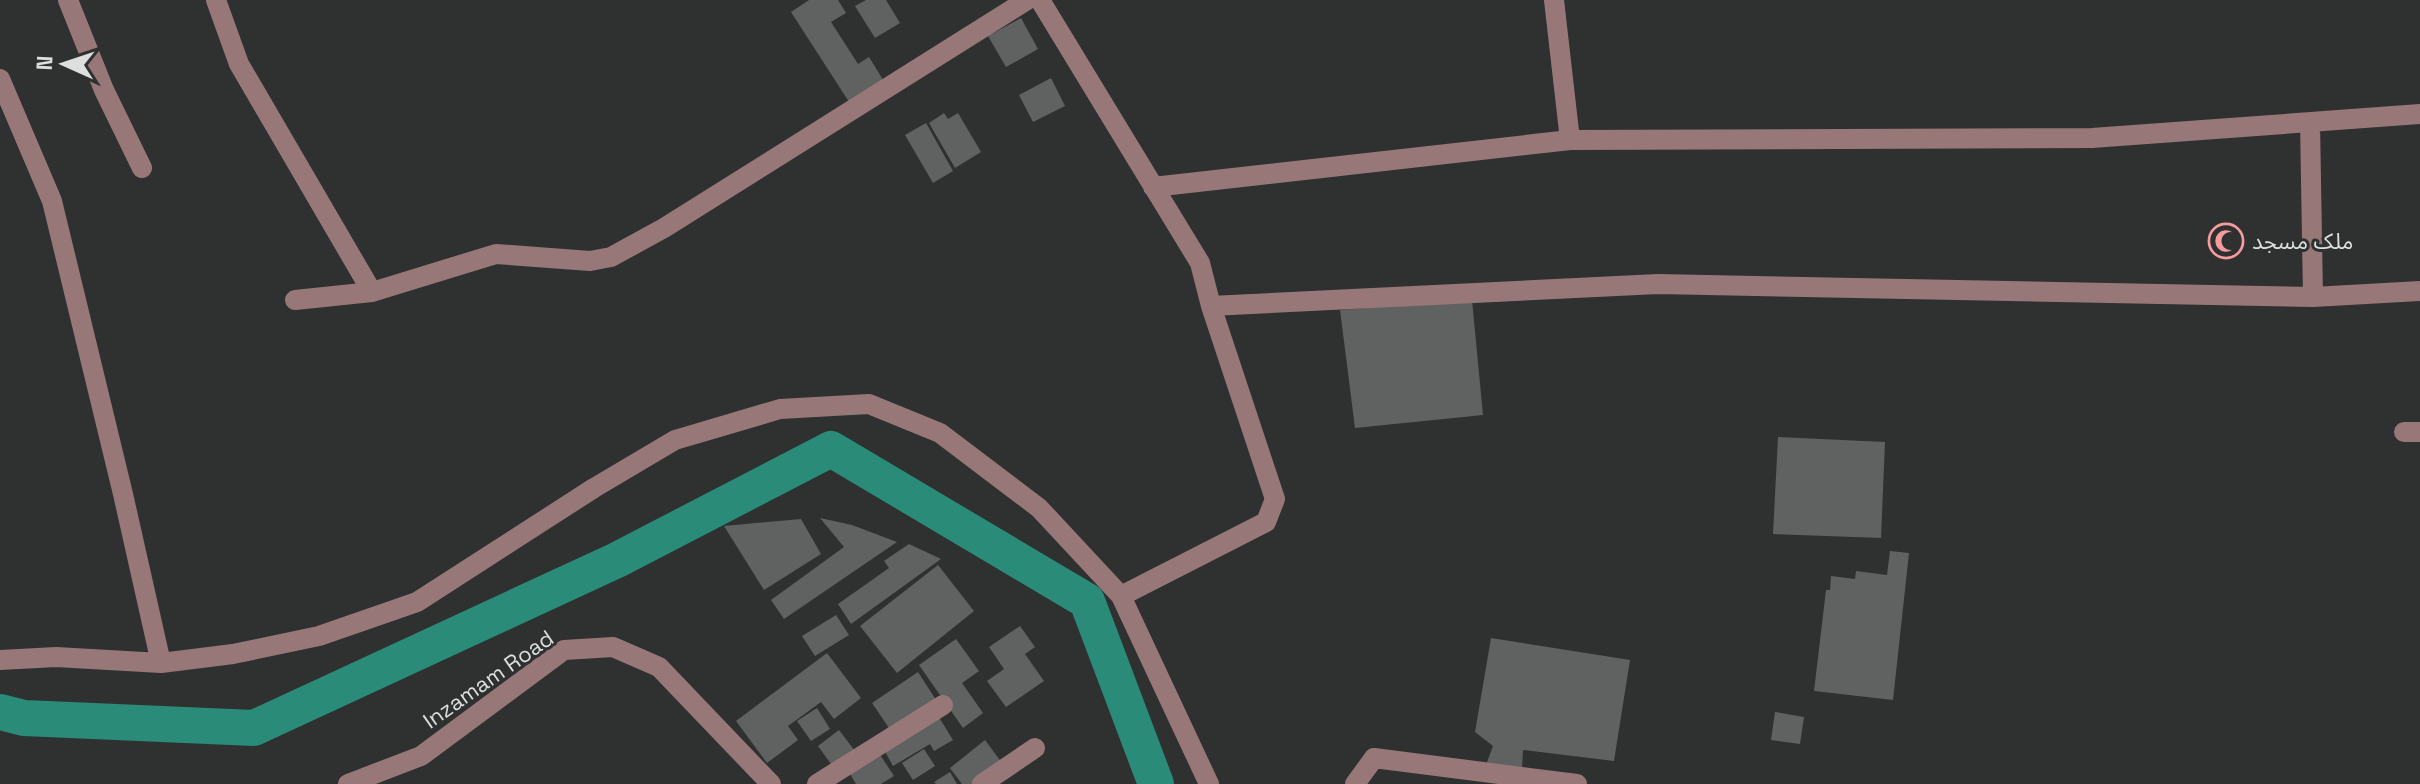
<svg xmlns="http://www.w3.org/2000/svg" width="2420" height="784" font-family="'Space Grotesk','Noto Sans Arabic',sans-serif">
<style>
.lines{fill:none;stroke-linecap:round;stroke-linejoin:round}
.canal{stroke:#2a8b78;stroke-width:36}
.building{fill:#5f6261}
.minor{stroke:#987778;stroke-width:20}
.labels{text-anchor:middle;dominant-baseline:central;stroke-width:6;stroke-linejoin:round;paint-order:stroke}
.poi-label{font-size:22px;fill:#dddfdf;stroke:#2e3130;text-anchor:start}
.street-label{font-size:22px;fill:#dddfdf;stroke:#2e3130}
</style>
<rect width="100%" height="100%" fill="#2e3130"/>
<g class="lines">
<path class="canal" d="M0,712L24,718L254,728L617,560L831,449L1087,601L1156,784"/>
</g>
<path class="building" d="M809,0H838L846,13L831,22L858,64L869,57L885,83L851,105L791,12Z
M866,0H886L900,23L875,38L855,6Z
M1021,18L1038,49L1006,67L988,36Z
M1051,78L1065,106L1033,122L1019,95Z
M944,113L948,119L958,113L981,152L955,168L929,123Z
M926,123L953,171L933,183L905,135Z
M1472,300L1483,415L1355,428L1340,310Z
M1778,437L1885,442L1881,538L1773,534Z
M820,518L852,525L897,542L784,619L771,600L844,547Z
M801,519L821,554L764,590L724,526Z
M909,544L941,559L851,624L838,604L889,568L884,561Z
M1890,551L1909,553L1893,700L1814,691L1826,590H1830L1831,576L1855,579L1856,571L1887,575Z
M938,565L974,611L897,673L860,626Z
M836,615L849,635L815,656L802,636Z
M1020,626L1035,647L1025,654L1044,681L1006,707L987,681L1004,669L989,647Z
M1491,638L1630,660L1614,761L1523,750L1522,770L1486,765L1493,746L1475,732Z
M956,639L979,671L962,683L983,713L963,728L919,665Z
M827,653L861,698L834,719L821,702L788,726L798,740L767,763L736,721Z
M918,672L938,703L893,734L872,703Z
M817,708L830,729L811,741L797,721Z
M1775,712L1804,717L1800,744L1771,740Z
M937,714L953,740L934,751L930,744L893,766L882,746Z
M839,730L858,755L836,771L818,746Z
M985,740L1002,763L974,784H962L950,768Z
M924,749L935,766L913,780L902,763Z
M877,750L894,776L881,784H856L847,769Z
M950,772L957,784H936L934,782Z"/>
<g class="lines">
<path class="minor" d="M68,0L104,90L142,168
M216,0L239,64L372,292
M1040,0L1200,263L1211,306L1275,499L1266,522L1121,596
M1554,0L1570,140
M0,79L52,201L123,494L161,663
M2310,122L2313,297
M1153,187L1570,140L2092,138L2420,114
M295,300L372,292L496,254L590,261L611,257L664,228L1027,0
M1211,306L1658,284L2313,297L2420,291
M2404,432H2420
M0,660L56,657L161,663L233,654L319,636L417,602L594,488L675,440L780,409L869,404L940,433L1039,508L1121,596L1209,784
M348,784L421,756L564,650L613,647L659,667L771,784
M817,784L943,705
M982,784L1035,748
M1355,784L1374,758L1577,784"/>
</g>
<defs>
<g id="mosque-ring" transform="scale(1.8)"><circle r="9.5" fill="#2e3130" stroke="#f59b9e" stroke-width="1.5"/><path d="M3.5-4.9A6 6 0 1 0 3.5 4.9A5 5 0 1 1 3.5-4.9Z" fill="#f59b9e"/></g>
</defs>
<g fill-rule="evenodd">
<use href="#mosque-ring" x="2226" y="241"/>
</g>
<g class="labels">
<g class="poi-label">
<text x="2252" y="241">ملک مسجد</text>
</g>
<g class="street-label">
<text transform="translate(488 679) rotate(-35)">Inzamam Road</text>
</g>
</g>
<g transform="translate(64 64) rotate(273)" stroke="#2e3130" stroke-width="6" paint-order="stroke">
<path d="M0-6L14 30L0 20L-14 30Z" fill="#dddfdf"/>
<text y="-12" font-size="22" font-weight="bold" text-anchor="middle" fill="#dddfdf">N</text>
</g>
</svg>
